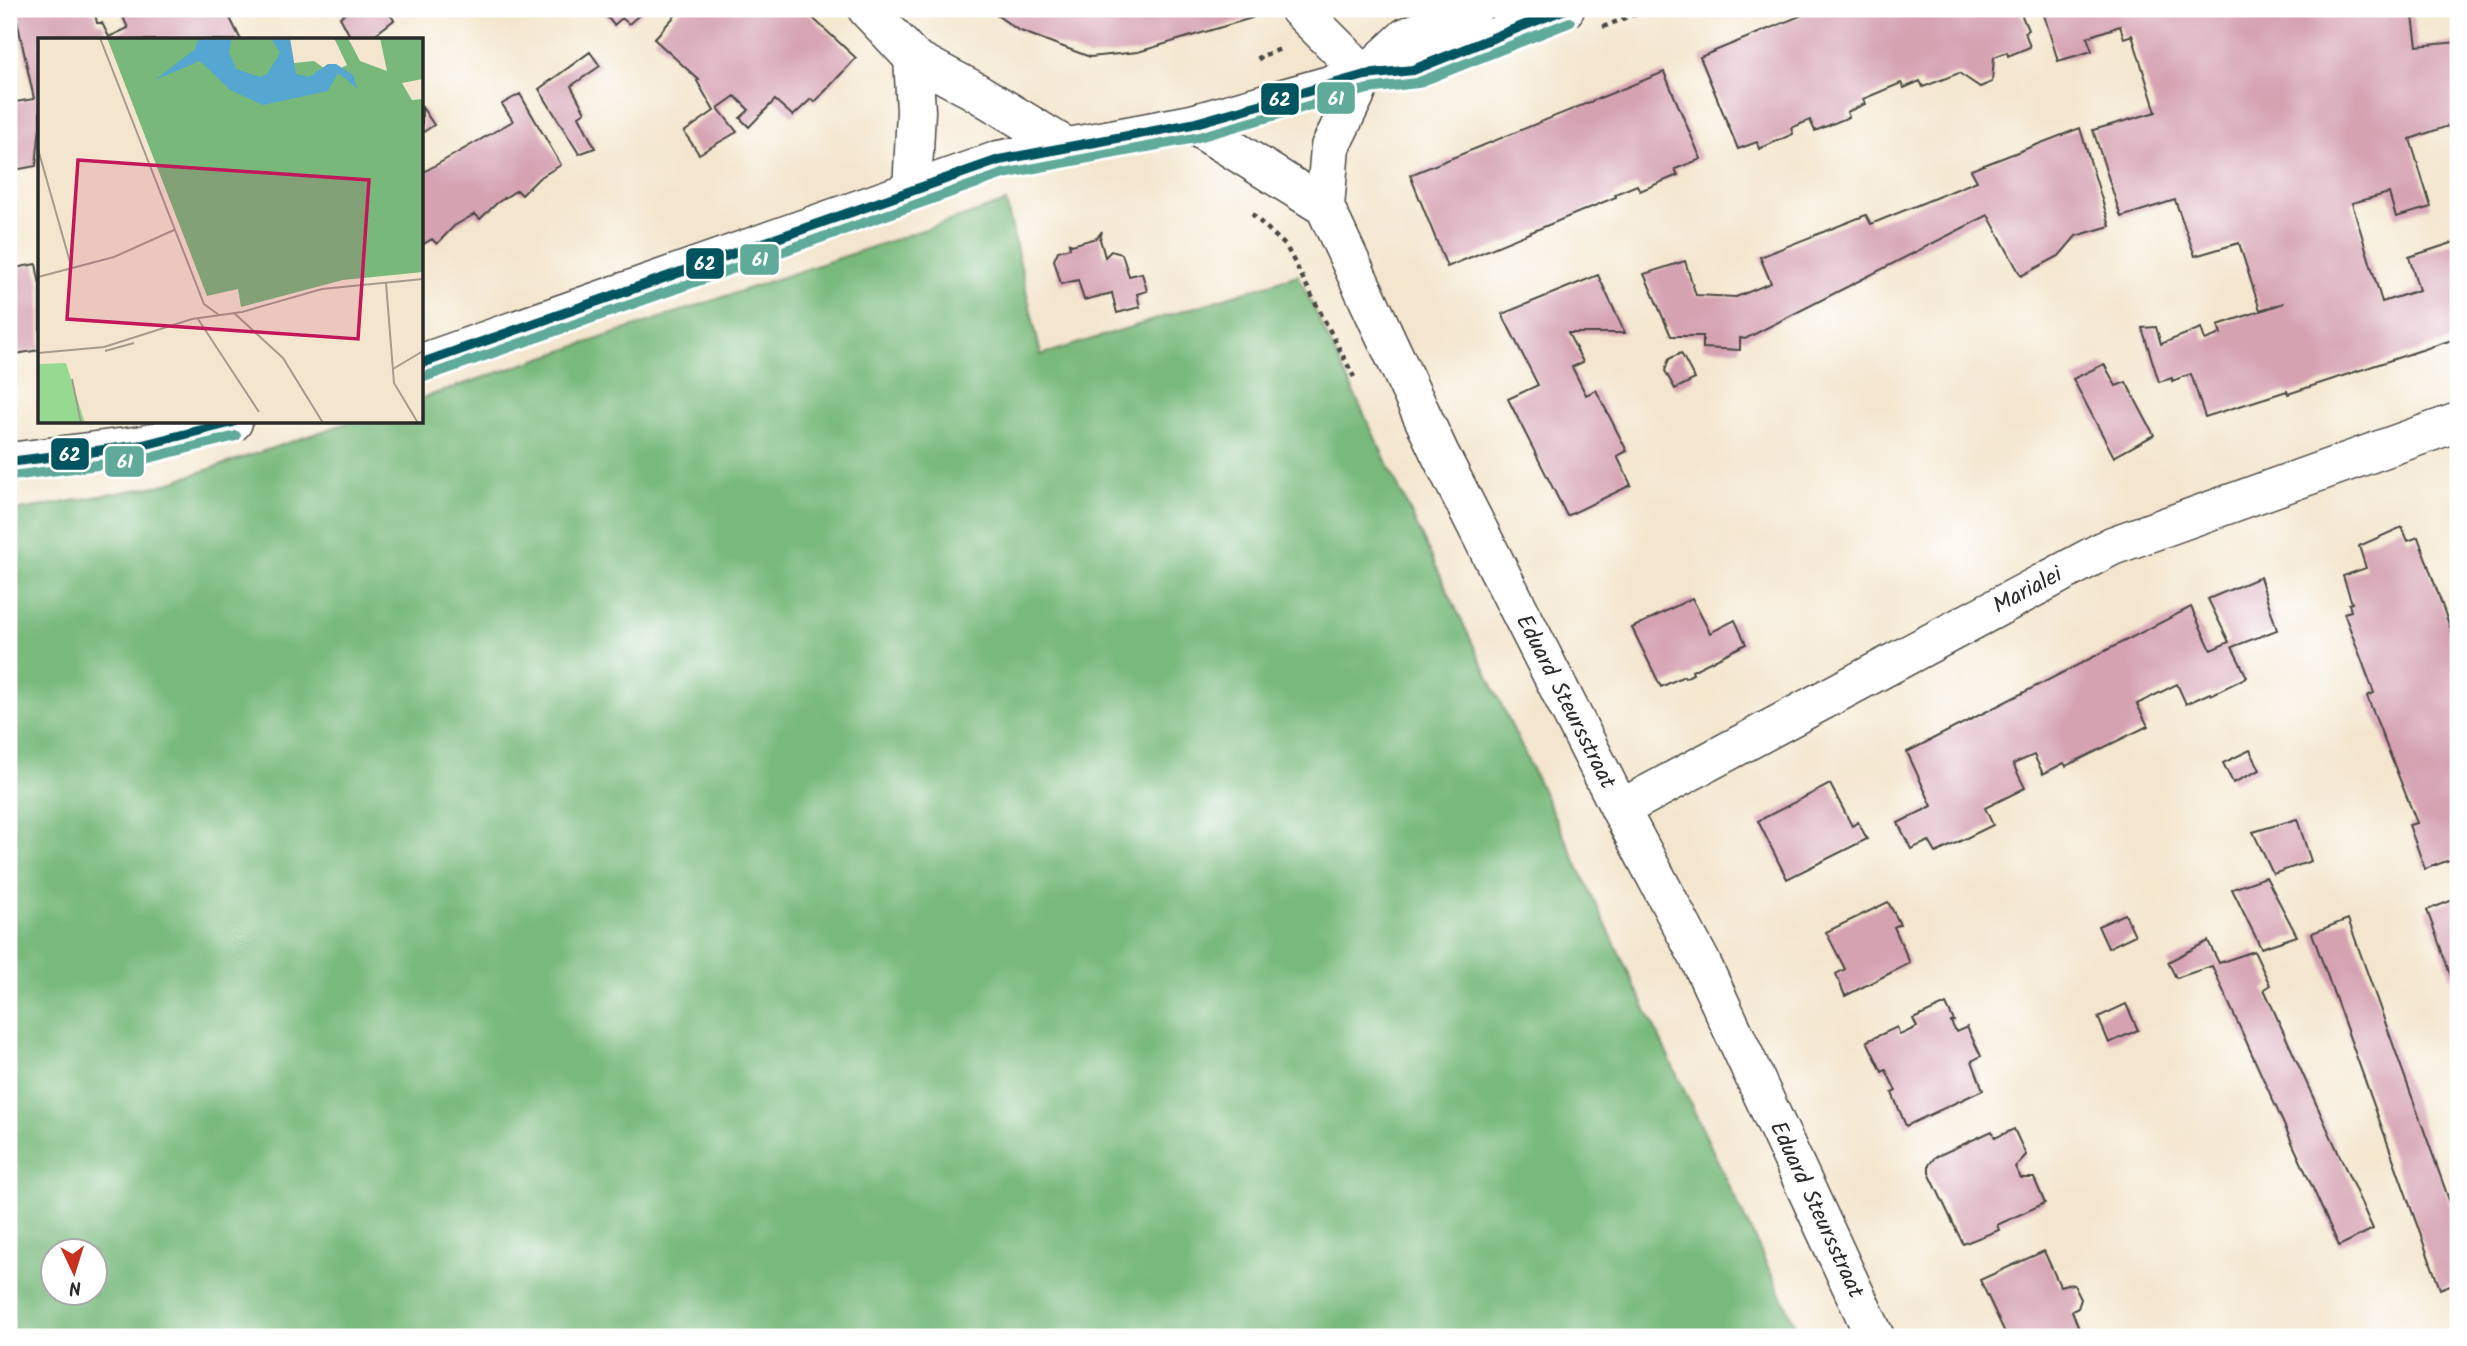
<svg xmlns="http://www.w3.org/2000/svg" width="2467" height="1346" font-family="Kalam,sans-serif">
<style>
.forest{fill:#78b97b;stroke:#527253;stroke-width:2;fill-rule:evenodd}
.building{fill:#d5a2b2}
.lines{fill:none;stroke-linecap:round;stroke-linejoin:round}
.minor-casing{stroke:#494743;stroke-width:41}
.tertiary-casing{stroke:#494743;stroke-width:41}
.path{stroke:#494743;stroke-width:4.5;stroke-dasharray:5 5;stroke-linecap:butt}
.minor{stroke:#fff;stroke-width:38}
.tertiary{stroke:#fff;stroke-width:38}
.bus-1-casing{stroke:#fff;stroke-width:16}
.bus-2-casing{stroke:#fff;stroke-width:16}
.bus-1{stroke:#005460;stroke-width:10}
.bus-2{stroke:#60aa99;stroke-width:10}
.labels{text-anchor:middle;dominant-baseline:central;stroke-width:7;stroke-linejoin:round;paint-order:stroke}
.street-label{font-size:23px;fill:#2b2b2b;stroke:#fff}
.inset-road{fill:none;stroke:#a49b8d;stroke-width:2}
.view{fill:#c2185b;fill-opacity:0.15;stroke:#c2185b;stroke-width:3.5}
.inset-edge{fill:none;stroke:#2b2b2b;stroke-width:3.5}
.line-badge{stroke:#fff;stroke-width:2.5}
.badge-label{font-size:19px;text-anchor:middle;font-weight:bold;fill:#fff}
</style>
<rect width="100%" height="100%" fill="#fff"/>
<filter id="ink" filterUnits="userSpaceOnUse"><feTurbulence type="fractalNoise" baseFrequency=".0143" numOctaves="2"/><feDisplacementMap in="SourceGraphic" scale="14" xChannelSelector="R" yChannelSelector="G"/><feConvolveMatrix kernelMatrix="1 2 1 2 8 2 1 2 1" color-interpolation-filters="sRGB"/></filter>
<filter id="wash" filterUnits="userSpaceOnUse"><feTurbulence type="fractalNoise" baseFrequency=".00686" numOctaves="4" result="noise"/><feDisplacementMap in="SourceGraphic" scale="28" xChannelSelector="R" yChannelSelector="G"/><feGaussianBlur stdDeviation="1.57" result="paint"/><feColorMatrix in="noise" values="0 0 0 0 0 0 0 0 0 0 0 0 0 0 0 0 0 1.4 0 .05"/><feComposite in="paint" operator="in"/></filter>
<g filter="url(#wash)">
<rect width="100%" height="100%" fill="#f4e6ce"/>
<path class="forest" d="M1006,202L1041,355L1298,275L1801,1337H9V512L162,485L350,422H422V398ZM52,1252H94V1294H52Z"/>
<g id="blocks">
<path class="building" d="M9,9H94L97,23H102L109,37L128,28L120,10L123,9H235L227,12L241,40H40V126L36,166L9,171V103L34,99L15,11L9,12Z
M352,9H386L394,20L368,40H352L340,17Z
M600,9H646L629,24L622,18L614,25Z
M681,9H803L856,58L815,102L811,99L793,116L775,100L749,127L740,118L749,110L735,96L718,108L737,132L699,154L684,132L714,111L697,81L699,80L654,39Z
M988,9H1245L1252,18L1138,52L1090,57L1018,30Z
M1817,9H2019L2028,30L2025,32L2030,47L2008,56L2007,52L1994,57L1992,82L1980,87L1959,73L1923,87L1920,81L1904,88L1901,83L1863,99L1865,104L1847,112L1849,117L1815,131L1810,120L1791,128L1793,134L1759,149L1757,142L1738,149L1700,57Z
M2066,9H2193L2194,14L2209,9H2412L2417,46L2458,42V155L2448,126L2410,139L2431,207L2396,217L2389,193L2352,203L2382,302L2419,290L2409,257L2458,241V338L2288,394L2287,391L2205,417L2191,374L2172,381V378L2159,382L2142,328L2156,327L2161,344L2201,328L2205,340L2221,334L2218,325L2284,303L2260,310L2239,243L2195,256L2175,200L2121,217L2093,130L2156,112L2132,35L2124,38L2120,26L2087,37L2092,51L2058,61L2044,15Z
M590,52L600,66L571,86L585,112L579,116L595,148L579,154L539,89Z
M1664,72L1701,159L1675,169L1678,175L1640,191L1637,185L1615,194L1616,197L1447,267L1410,175Z
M520,94L561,165L539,178L522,195L517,190L497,203L480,219L475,214L454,226L437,244L432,239L422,245V173L513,121L502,104Z
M422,107L434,125L422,133Z
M2080,128L2110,226L2076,236L2059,256L2021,276L1988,215L1745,339L1740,338V350L1703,348V336H1671L1644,274L1685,261L1696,295L1736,297L1771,283L1760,257L1866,215L1871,224L1977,181L1971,170Z
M1102,231L1100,239L1105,257L1111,251L1122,254L1129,276L1142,273L1147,291L1137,294L1140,307L1117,313L1112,293L1084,300L1078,280L1061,284L1054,260L1058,251L1070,248L1069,243L1072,245L1097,238Z
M36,264L40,285V350L9,355V269Z
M1598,275L1625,333H1568L1583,362L1572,367L1586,395L1596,390L1627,451L1617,456L1631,485L1567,516L1508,399L1538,385L1502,314Z
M1681,353L1695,379L1675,389L1665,371L1669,359Z
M2104,364L2116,386L2126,382L2154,435L2114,457L2073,379Z
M2402,527L2408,541L2418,537L2458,650V857L2425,869L2409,825L2417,823L2367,696L2374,693L2344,613L2351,611L2349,604L2352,603L2343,576L2366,568L2359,546Z
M2260,577L2277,630L2232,647L2247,677L2211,695L2210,693L2186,704L2177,684L2137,704L2148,726L2066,766L2064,763L2043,774L2034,755L2013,764L2025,788L1985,808L1993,825L1936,853L1929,841L1911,849L1898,823L1932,806L1907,752L2191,607L2211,650L2229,642L2208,599Z
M1692,598L1710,633L1735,620L1746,644L1692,671L1693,674L1685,678L1684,676L1661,687L1632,628Z
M2250,750L2260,770L2233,783L2223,763Z
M1830,784L1852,826L1858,822L1867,839L1787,879L1758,821Z
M2297,819L2311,861L2273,874L2253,832Z
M2266,877L2297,936L2261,948L2232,889Z
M2458,898V996L2427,910Z
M1888,902L1900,924L1894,927L1910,963L1845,996L1836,974L1845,969L1826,932Z
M2125,914L2135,935L2108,948L2098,926Z
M2348,919L2458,1225V1282L2440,1289L2312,933Z
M2208,941L2219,963L2254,951L2270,985L2264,989L2373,1229L2339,1246L2212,966L2176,978L2168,962Z
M1946,1004L1954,1021L1951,1022L1956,1032L1967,1027L1981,1056L1972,1061L1983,1090L1906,1126L1892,1093L1896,1091L1886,1070L1882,1072L1867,1041L1897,1027L1900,1035L1917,1027L1913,1019Z
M2126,1004L2138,1030L2109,1043L2098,1017Z
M2014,1129L2026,1155L2015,1167L2021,1178H2034L2045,1203L1997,1225L1999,1230L1963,1244L1929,1173V1165L1935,1157L1992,1131L1995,1138Z
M2044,1251L2060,1286L2067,1284L2074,1285L2081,1299L2078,1308L2072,1311L2081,1334L2075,1337H2007L1980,1280Z"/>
</g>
</g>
<g filter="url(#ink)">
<use href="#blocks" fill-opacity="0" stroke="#494743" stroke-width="2"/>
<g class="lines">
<g class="minor-casing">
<path id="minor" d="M1299,9L1365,75L1330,147L1325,207
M912,191L916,111L913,58
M1620,809L2112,546L2458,422"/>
</g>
<g class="tertiary-casing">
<path id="tertiary" d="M867,9L913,58L973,90L1065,146
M1365,75L1406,37L1473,9
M1192,124L1325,207L1439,452L1620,809L1701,962L1875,1337
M422,363L999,160L1192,124L1365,75L1413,70L1565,9
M9,462L143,445L233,422"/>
</g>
<path class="path" d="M1603,27L1647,9
M1261,60L1259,57L1281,49
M1252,214L1286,246L1354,377"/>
<use href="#minor" class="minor"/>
<use href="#tertiary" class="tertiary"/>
<g class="bus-1-casing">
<path id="bus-1" d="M422,363L999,160L1192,124L1365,75L1413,70L1565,9
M9,462L143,445L233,422"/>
</g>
<g class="bus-2-casing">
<path id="bus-2" d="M427,376L1003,174L1195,138L1368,89L1417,83L1570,22
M11,476L145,459L236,436"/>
</g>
<use href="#bus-1" class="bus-1"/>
<use href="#bus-2" class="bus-2"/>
</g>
</g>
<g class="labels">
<g class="street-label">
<text transform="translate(2028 591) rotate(-28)">Marialei</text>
<text transform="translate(1565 702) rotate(63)">Eduard Steursstraat</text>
<text transform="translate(1816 1210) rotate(65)">Eduard Steursstraat</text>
</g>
</g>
<g transform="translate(38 38)">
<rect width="385" height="385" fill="#f4e6ce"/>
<path d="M28,325L47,385H0V326Z" fill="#96d991"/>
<path d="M69,0H241L246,26L276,23L293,35L309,27L296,0H310L322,23L349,33L342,0H385V41L364,45L374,62L385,61V234L305,242L203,269L200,251L169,258Z" fill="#78b97b"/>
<path d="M161,0H194L191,14L198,31L222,39L229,36L242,15L233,0H252L258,36L271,39L290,26H298L315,37L320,51L300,35L290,53L225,67L192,52L162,23L117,42L157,11Z" fill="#55a6d0"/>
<path class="inset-road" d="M62,0L166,266L181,277M0,111L34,231M0,239L76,219L136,192M348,245L356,345L380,385M196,275L245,320L285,385M160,281L221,374M67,313L96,305M0,315L66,309L154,281L204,274L284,251L385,241M355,331L385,313M34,341L43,385"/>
<path class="view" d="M40,122L331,142L320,301L29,281Z"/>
<rect width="385" height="385" class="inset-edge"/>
</g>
<g class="line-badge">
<rect x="1316" y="81" width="40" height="34" rx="7" fill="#60aa99"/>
<rect x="1260" y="82" width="40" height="34" rx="7" fill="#005460"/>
<rect x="739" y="243" width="41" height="33" rx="7" fill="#60aa99"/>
<rect x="685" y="247" width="40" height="33" rx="7" fill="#005460"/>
<rect x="50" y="437" width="40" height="34" rx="7" fill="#005460"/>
<rect x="104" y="445" width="41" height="33" rx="7" fill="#60aa99"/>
</g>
<g class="badge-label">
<text x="1336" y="105">61</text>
<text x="1280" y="106">62</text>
<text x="760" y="266">61</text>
<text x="705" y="270">62</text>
<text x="70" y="461">62</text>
<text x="125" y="468">61</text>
</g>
<rect width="2467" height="1346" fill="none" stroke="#fff" stroke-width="35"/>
<g transform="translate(74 1272) rotate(176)"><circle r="33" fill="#ffffff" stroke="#aaaaaa" stroke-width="2"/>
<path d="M0-5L12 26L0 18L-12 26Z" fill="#c8321e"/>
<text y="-10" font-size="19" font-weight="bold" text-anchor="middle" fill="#2b2b2b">N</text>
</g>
</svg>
